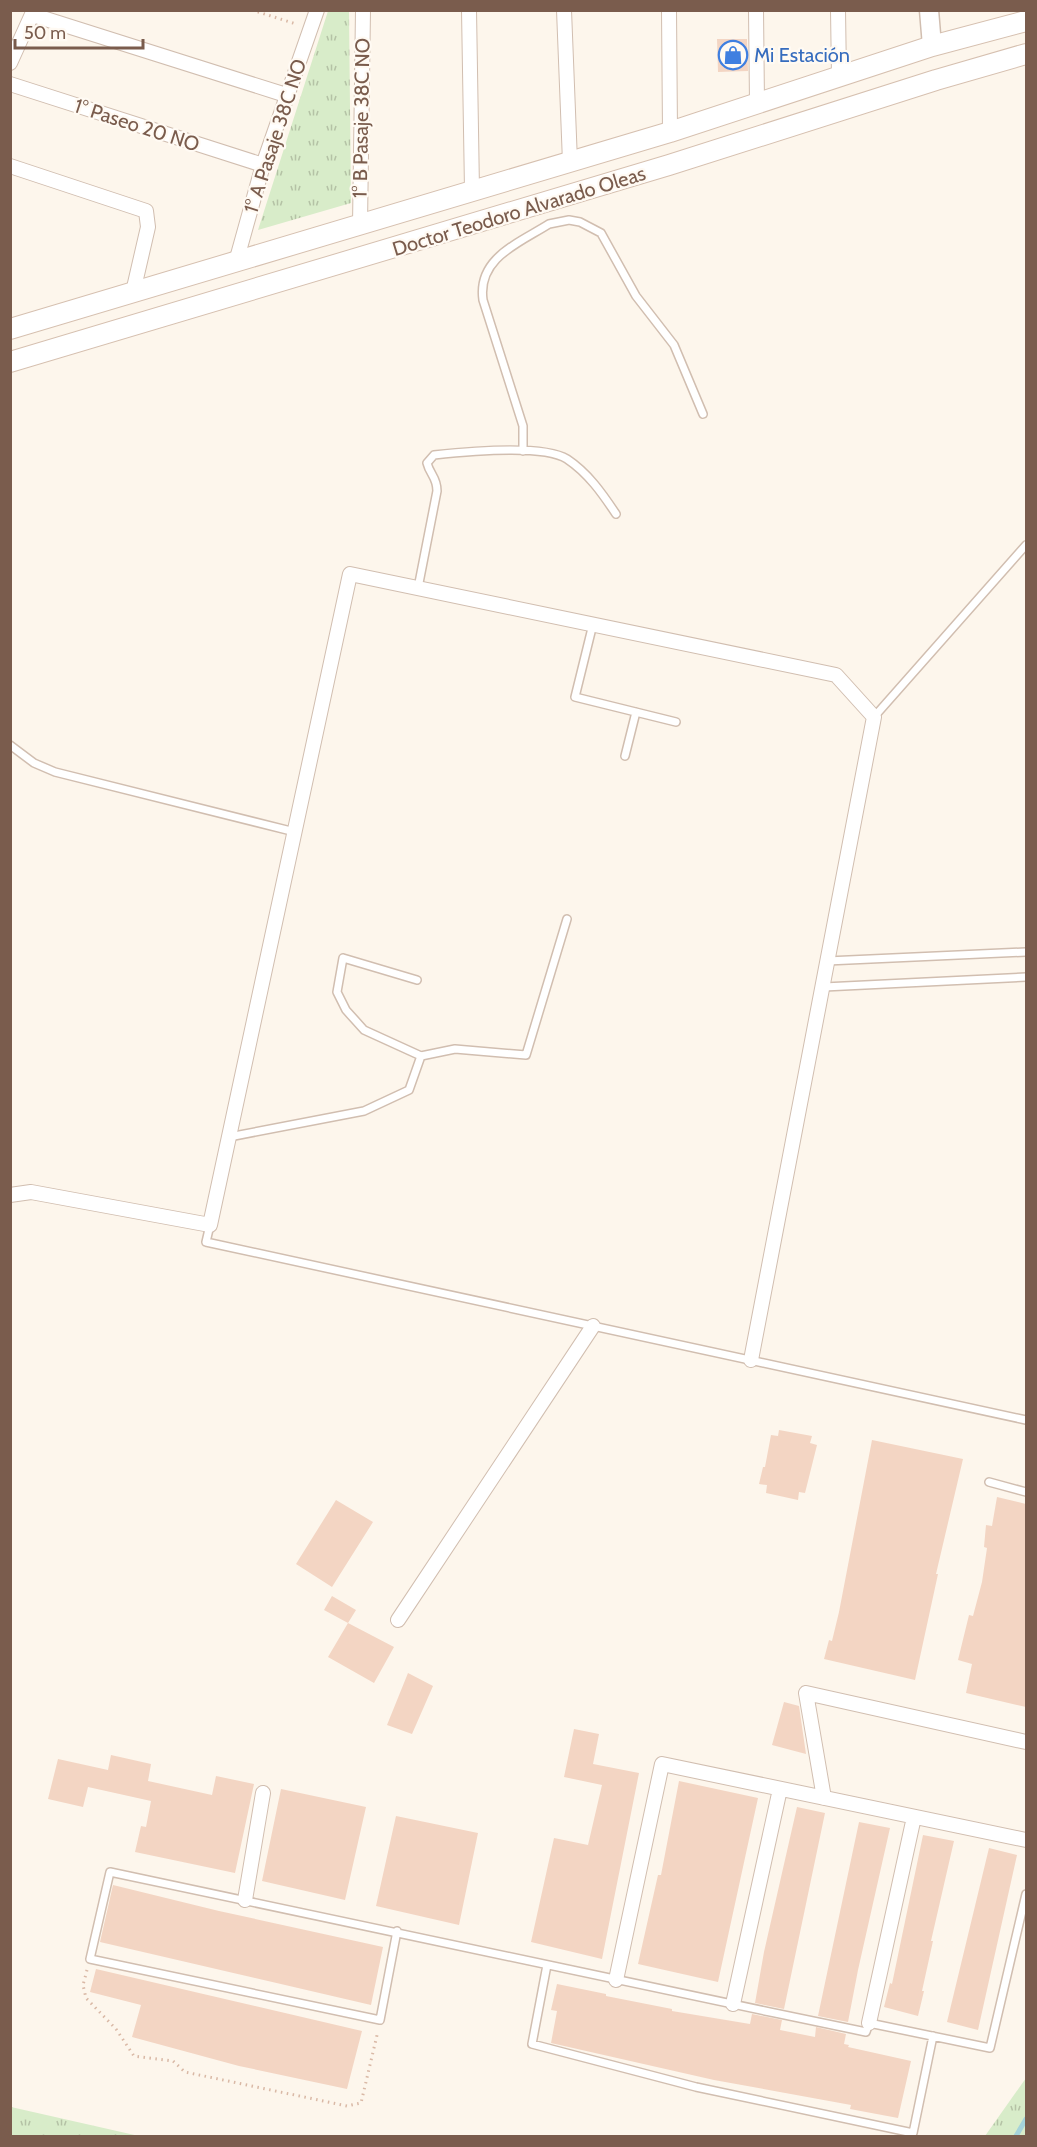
<svg xmlns="http://www.w3.org/2000/svg" width="1037" height="2147" font-family="Cabin,sans-serif">
<style>
.park{fill:url(#park-tufts)}
.lines{fill:none;stroke-linecap:round;stroke-linejoin:round}
.stream{stroke:#a5d3da;stroke-width:5}
.building{fill:#f3d5c3}
.service-casing{stroke:#d1beb0;stroke-width:10}
.minor-casing{stroke:#d1beb0;stroke-width:16}
.tertiary-casing{stroke:#d1beb0;stroke-width:21}
.secondary-casing{stroke:#d6c0b0;stroke-width:22}
.path{stroke:#d9b8a5;stroke-width:3;stroke-dasharray:1.5 4.5;stroke-linecap:butt}
.service{stroke:#fff;stroke-width:7}
.minor{stroke:#fff;stroke-width:14}
.tertiary{stroke:#fff;stroke-width:18}
.secondary{stroke:#fff;stroke-width:20}
.labels{text-anchor:middle;dominant-baseline:central;stroke-width:4.5;stroke-linejoin:round;paint-order:stroke}
.shop-label{font-size:20px;fill:#366cbe;stroke:#fffaf3;text-anchor:start}
.street-label{font-size:20px;fill:#7a5c4d;stroke:#fffaf3}
</style>
<defs>
<pattern id="park-tufts" width="24" height="20" patternUnits="userSpaceOnUse" patternTransform="scale(1.5)"><rect width="24" height="20" fill="#d8ecc9"/><path d="M3 7l-1-3M5 7V3M7 7l1-3M15 17l-1-3M17 17v-4M19 17l1-3" fill="none" stroke="#b4c2a5"/></pattern>
</defs>
<rect width="100%" height="100%" fill="#fdf6ec"/>
<path class="park" d="M328,11H349L351,203L258,230Z
M1026,2078V2136H985Z
M10,2107H11L139,2136H11Z"/>
<g class="lines">
<path class="stream" d="M1016,2136L1026,2119"/>
</g>
<path class="building" d="M717,39H747L748,71L718,72Z
M779,1430L812,1436L810,1443L817,1445L805,1493L799,1492L798,1500L766,1493L767,1485L759,1484L763,1467H765L771,1435L778,1436Z
M872,1440L963,1459L936,1574H938L915,1680L824,1659L829,1640L832,1641L839,1612Z
M997,1497L1026,1504V1707L966,1693L972,1664L958,1660L969,1615L973,1616L982,1582L987,1548L984,1547L986,1525L992,1526Z
M336,1500L373,1522L332,1587L296,1564Z
M332,1596L356,1610L348,1623L324,1610Z
M348,1623L394,1647L374,1683L328,1657Z
M408,1673L433,1686L412,1734L387,1725Z
M784,1702L799,1706L806,1754L772,1745Z
M574,1729L599,1734L593,1764L639,1773L602,1959L531,1942L554,1838L588,1845L602,1785L564,1777Z
M111,1755L151,1764L148,1781L212,1795L216,1776L254,1784L235,1873L135,1852L141,1826L146,1827L151,1801L88,1787L83,1807L48,1799L58,1759L108,1770Z
M679,1781L758,1798L718,1982L638,1964L658,1875H661Z
M281,1789L366,1807L345,1900L262,1881Z
M797,1807L825,1813L784,2009L755,2003L764,1952Z
M396,1816L478,1833L459,1925L376,1906Z
M859,1822L890,1828L858,1970L848,2022L818,2016Z
M923,1835L954,1841L931,1941H933L922,1991H924L918,2016L884,2007L890,1983L892,1984Z
M989,1848L1017,1855L978,2030L947,2022Z
M113,1885L219,1911L383,1947L371,2005L100,1942Z
M96,1969L362,2031L347,2089L239,2066L132,2037L141,2005L90,1992Z
M557,1984L606,1994V1996L672,2009V2011L750,2024L752,2014L782,2020L780,2030L815,2037L816,2027L846,2034L844,2044L849,2045L848,2047L911,2061L898,2118L850,2109L851,2105L714,2080L551,2043L557,2011L551,2010Z"/>
<g class="lines">
<g class="service-casing">
<path id="service" d="M523,451V426L483,300C477,258 519,243 549,224L569,220L580,222L601,233L636,296L674,345L703,414
M418,588L437,491C437,477 430,475 427,463L434,455C462,452 543,444 567,459C588,473 602,493 616,514
M593,624L575,697L676,722
M874,717L1026,545
M10,745L34,763L55,772L295,832
M625,756L636,712
M827,961L1026,952
M824,987L1026,977
M421,1056L455,1049L526,1055L567,919
M229,1137L364,1111L409,1090L421,1056L364,1030L346,1010L337,992L343,958L417,980
M210,1225L206,1242L1026,1420
M989,1482L1026,1492
M397,1931L380,2020L90,1959L110,1872C363,1924 614,1980 866,2032L869,2023L990,2048L1026,1894
M547,1965L532,2044L696,2087L913,2133L933,2036"/>
</g>
<g class="minor-casing">
<path id="minor" d="M469,10L472,190
M564,10L570,162
M669,10L670,132
M756,10L757,103
M838,10L839,76
M33,15L286,95
M10,63L34,10
M10,84L263,165
M10,166L146,211L148,227L133,292
M360,225L363,10
M236,262L263,165L317,10
M10,1195L31,1192L210,1225L350,574L836,675L874,717L751,1360
M398,1620L593,1326
M824,1798L806,1693L1026,1742
M245,1900L263,1793
M616,1980L662,1764L1026,1840
M733,2004L780,1789
M869,2023L914,1817"/>
</g>
<g class="tertiary-casing">
<path id="tertiary" d="M929,10L932,46"/>
</g>
<g class="secondary-casing">
<path id="secondary" d="M10,329L670,132L932,46L1026,21
M10,362L669,165L936,80L1026,54"/>
</g>
<path class="path" d="M252,10L296,24
M87,1970L83,1985L86,1998L116,2029L134,2056L173,2061L185,2072L347,2106L361,2103L378,2031"/>
<use href="#service" class="service"/>
<use href="#minor" class="minor"/>
<use href="#tertiary" class="tertiary"/>
<use href="#secondary" class="secondary"/>
</g>
<defs>
<g id="shop-ring" transform="scale(1.5)"><circle r="9.5" fill="#fffaf3" stroke="#3f7fe0" stroke-width="1.5"/><path d="M-5-2.5h2.3a2.7 3.5 0 0 1 5.4 0H5L5.5 6h-11ZM-1.5-2.5h3a1.5 2.3 0 0 0-3 0Z" fill="#3f7fe0"/></g>
</defs>
<g fill-rule="evenodd">
<use href="#shop-ring" x="733" y="55"/>
</g>
<g class="labels">
<g class="shop-label">
<text x="754" y="55">Mi Estación</text>
</g>
<g class="street-label">
<text transform="translate(361 118) rotate(-89)">1° B Pasaje 38C NO</text>
<text transform="translate(137 125) rotate(18)">1° Paseo 20 NO</text>
<text transform="translate(275 136) rotate(-72)">1° A Pasaje 38C NO</text>
<text transform="translate(519 211) rotate(-17)">Doctor Teodoro Alvarado Oleas</text>
</g>
</g>
<rect width="1037" height="2147" fill="none" stroke="#7a5c4d" stroke-width="24"/>
<path d="M15 39v9h128v-9" fill="none" stroke="#7a5c4d" stroke-width="3"/>
<text x="24" y="39" font-size="18" fill="#7a5c4d" stroke="#fffaf3" stroke-width="4.5" paint-order="stroke">50 m</text>
</svg>
